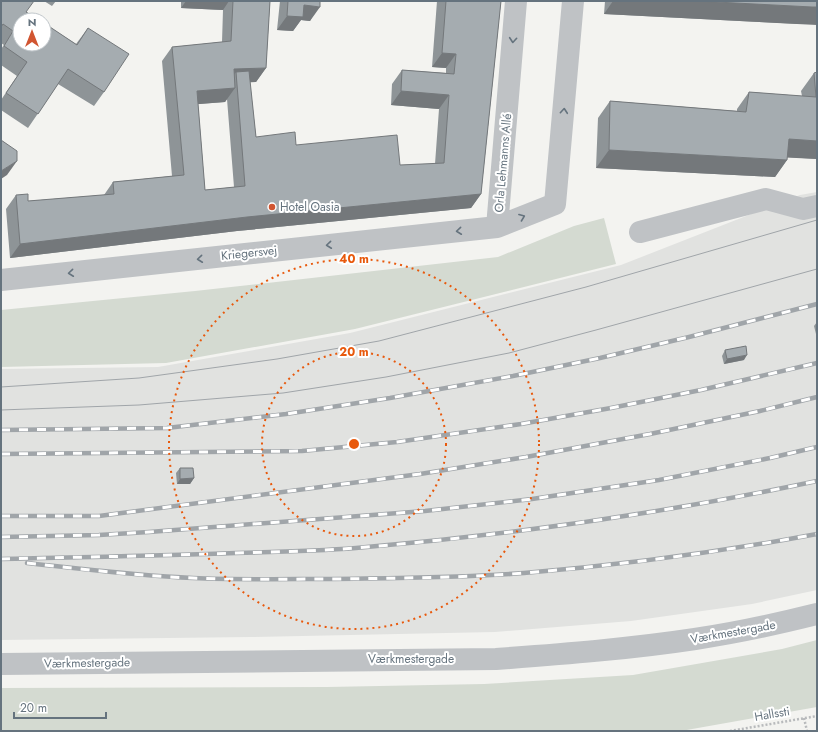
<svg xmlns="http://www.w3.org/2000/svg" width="818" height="732" font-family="Jost,sans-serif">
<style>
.built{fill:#e1e2e0}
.green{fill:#d4dad1}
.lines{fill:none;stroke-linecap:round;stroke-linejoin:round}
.path{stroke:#b8babc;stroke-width:2.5;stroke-dasharray:2 2;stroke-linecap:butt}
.minor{stroke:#bfc2c5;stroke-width:22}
.tram{stroke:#a0a5a9;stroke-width:1}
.rail-casing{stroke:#a0a5a9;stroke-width:4.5}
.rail{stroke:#fff;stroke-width:3;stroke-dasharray:9;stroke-linecap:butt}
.wall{fill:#8e9497;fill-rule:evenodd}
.shaded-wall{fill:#74787b}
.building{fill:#a5acb0;stroke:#74787b}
.oneway{stroke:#65737e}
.ring{fill:none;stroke:#e8590c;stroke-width:2;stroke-dasharray:2 4}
.poi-dot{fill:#d15531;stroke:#fff;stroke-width:1.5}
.labels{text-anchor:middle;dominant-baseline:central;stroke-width:4;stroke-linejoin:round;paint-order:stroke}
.street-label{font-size:12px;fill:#65737e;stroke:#fff}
.poi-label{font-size:12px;fill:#65737e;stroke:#fff;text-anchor:start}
.centre{fill:#e8590c;stroke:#fff;stroke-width:2}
.ring-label{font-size:12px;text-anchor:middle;font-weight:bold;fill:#e8590c;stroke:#fff;stroke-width:4;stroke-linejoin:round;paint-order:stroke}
</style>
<rect width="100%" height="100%" fill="#f3f3f0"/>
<path class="built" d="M817,192V590L752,604L631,621L495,632L251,637L1,640V369L158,367L350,333L621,265L800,195Z"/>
<path class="green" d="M604,218L616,264L355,329L166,363L1,367V310L195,291L498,257L574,226Z
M817,640V707L681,731H1V688L327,687L484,684L633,675L782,649Z"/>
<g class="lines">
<path class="path" d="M804,718L807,731
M730,731L817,716"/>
<path class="minor" d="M516,1L497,227L555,204L573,1
M640,232L766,199L803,209L817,206
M1,280L497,227
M1,664L496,659C563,654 629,649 695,639C736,633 777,624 817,614"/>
<path class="tram" d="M1,387L139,378L277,359L379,341L586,287L817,220
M1,410L139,405L283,393L386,377L509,353L596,330L817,269"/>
<g class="rail-casing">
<path id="rail" d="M1,430L167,428L286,414L390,398L513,376L600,358L689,337L817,304
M1,454L302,451L397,442L521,424L611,408L701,390L817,363
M1,516H99L420,474L526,457L650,434L760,411L817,397
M1,537L99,535L149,532L425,511L532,499L659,480L770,458L817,447
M1,559C79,557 158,556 236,553C276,552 316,551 356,548C511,535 665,513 817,481
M27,563C82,569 138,576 193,578C240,580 287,579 333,579C397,578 461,578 524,573C622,565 720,552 817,534"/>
</g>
<use href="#rail" class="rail"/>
</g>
<path class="wall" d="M1,1L26,12L76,44L88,28L104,92L94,106L58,84L28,128L1,110V100L17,76L1,65V49L4,45L1,43Z
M44,1H56L52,6Z
M181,1H270L266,68L256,82H250L256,137L400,165L435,164L439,109L391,105L392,84L402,70L446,73V68L432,67L437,1H501L481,194L471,208L237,231L10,258L6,209L16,195L28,201L104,195L113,182L172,176L162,61L172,47L222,42L223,10L181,8ZM227,99L234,187L205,190L198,104L225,102Z
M280,1H320L310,21L301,20L293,31L277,30Z
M605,1H817L799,24L604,14Z
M817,72V159L787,157V160L775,177L596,168L598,118L610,101L737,111V109L749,92L802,96L801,91L814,73Z
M817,322V338L814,326Z
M725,350L744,360L724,364L722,356Z
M180,468L194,478L190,484H177L176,473Z"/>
<path class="shaded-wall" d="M186,1H229L223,10L181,8Z
M613,1H697L817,7V25L604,14Z
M304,5L320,7L310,21L301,20L293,31L277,30L287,16Z
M442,53L456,54L446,68L432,67Z
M266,68L256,82L237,83L236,72L228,83L234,69Z
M235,88L225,102L187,105L197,91Z
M401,91L449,95L439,109L391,105Z
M789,139L817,141V159L776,157Z
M609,150L787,160L775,177L596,168Z
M17,161L7,175L1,179V171Z
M481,194L471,208L237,231L10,258L20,244L247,217Z
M747,355L744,360L724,364L727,359Z
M194,478L190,484H177L180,479Z"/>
<path class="building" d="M1,1H34L26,12L39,20H20V44H44V23L77,45L88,28L129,54L104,92L68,69L38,114L6,93L27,62L4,46L13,31L3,24L1,27Z
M233,1H270L266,68L234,69L235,88L197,91L205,190L245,186L236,72L249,71L256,137L295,132L296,145L397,135L400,165L444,163L449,95L401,91L402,70L454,74L456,54L442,53L446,1H501L481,194L247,217L20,244L16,195L28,194V201L114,194L113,182L184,175L172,47L231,41Z
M288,1H320V7L304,5L303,17L287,16Z
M697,1H817V7H812Z
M817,72V141L789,139L787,160L609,150L610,101L746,112L749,92L816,97L814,73Z
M1,140L17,151V161L1,171Z
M746,346L747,355L727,359L725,350Z
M180,468H193L194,478L180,479Z"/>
<defs><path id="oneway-chevron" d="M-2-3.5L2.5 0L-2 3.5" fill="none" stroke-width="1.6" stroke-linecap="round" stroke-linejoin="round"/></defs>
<g class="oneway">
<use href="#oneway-chevron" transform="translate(513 40) rotate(95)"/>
<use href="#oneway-chevron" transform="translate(564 111) rotate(-85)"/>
<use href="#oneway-chevron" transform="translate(522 217) rotate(-21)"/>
<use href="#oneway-chevron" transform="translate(459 231) rotate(174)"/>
<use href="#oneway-chevron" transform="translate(329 245) rotate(174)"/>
<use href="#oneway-chevron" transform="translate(200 259) rotate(174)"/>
<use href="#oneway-chevron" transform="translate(71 273) rotate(174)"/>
</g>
<g class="ring">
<circle cx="354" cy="444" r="92"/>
<circle cx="354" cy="444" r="185"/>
</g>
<circle class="poi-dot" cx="272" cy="207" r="4"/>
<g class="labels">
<g class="street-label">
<text transform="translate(503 163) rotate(-85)">Orla Lehmanns Allé</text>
<text transform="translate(249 253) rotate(-6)">Kriegersvej</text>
<text transform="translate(733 632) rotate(-10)">Værkmestergade</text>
<text x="411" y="659">Værkmestergade</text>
<text transform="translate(87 663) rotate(-1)">Værkmestergade</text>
<text transform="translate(772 714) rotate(-10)">Hallssti</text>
</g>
<g class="poi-label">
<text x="280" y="207">Hotel Oasia</text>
</g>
</g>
<circle cx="354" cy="444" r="6" class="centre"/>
<g class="ring-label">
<text x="354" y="263">40 m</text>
<text x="354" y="356">20 m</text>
</g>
<rect width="818" height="732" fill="none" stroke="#65737e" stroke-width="4"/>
<g transform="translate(32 32)"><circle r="19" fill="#ffffff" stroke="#c1c7cb"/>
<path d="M0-3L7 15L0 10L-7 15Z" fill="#d15531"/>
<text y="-6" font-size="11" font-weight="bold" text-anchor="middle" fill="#65737e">N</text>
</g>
<path d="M14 712v6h92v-6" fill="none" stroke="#65737e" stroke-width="2"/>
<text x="20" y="712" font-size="12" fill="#65737e" stroke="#ffffff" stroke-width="3" paint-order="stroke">20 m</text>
</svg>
